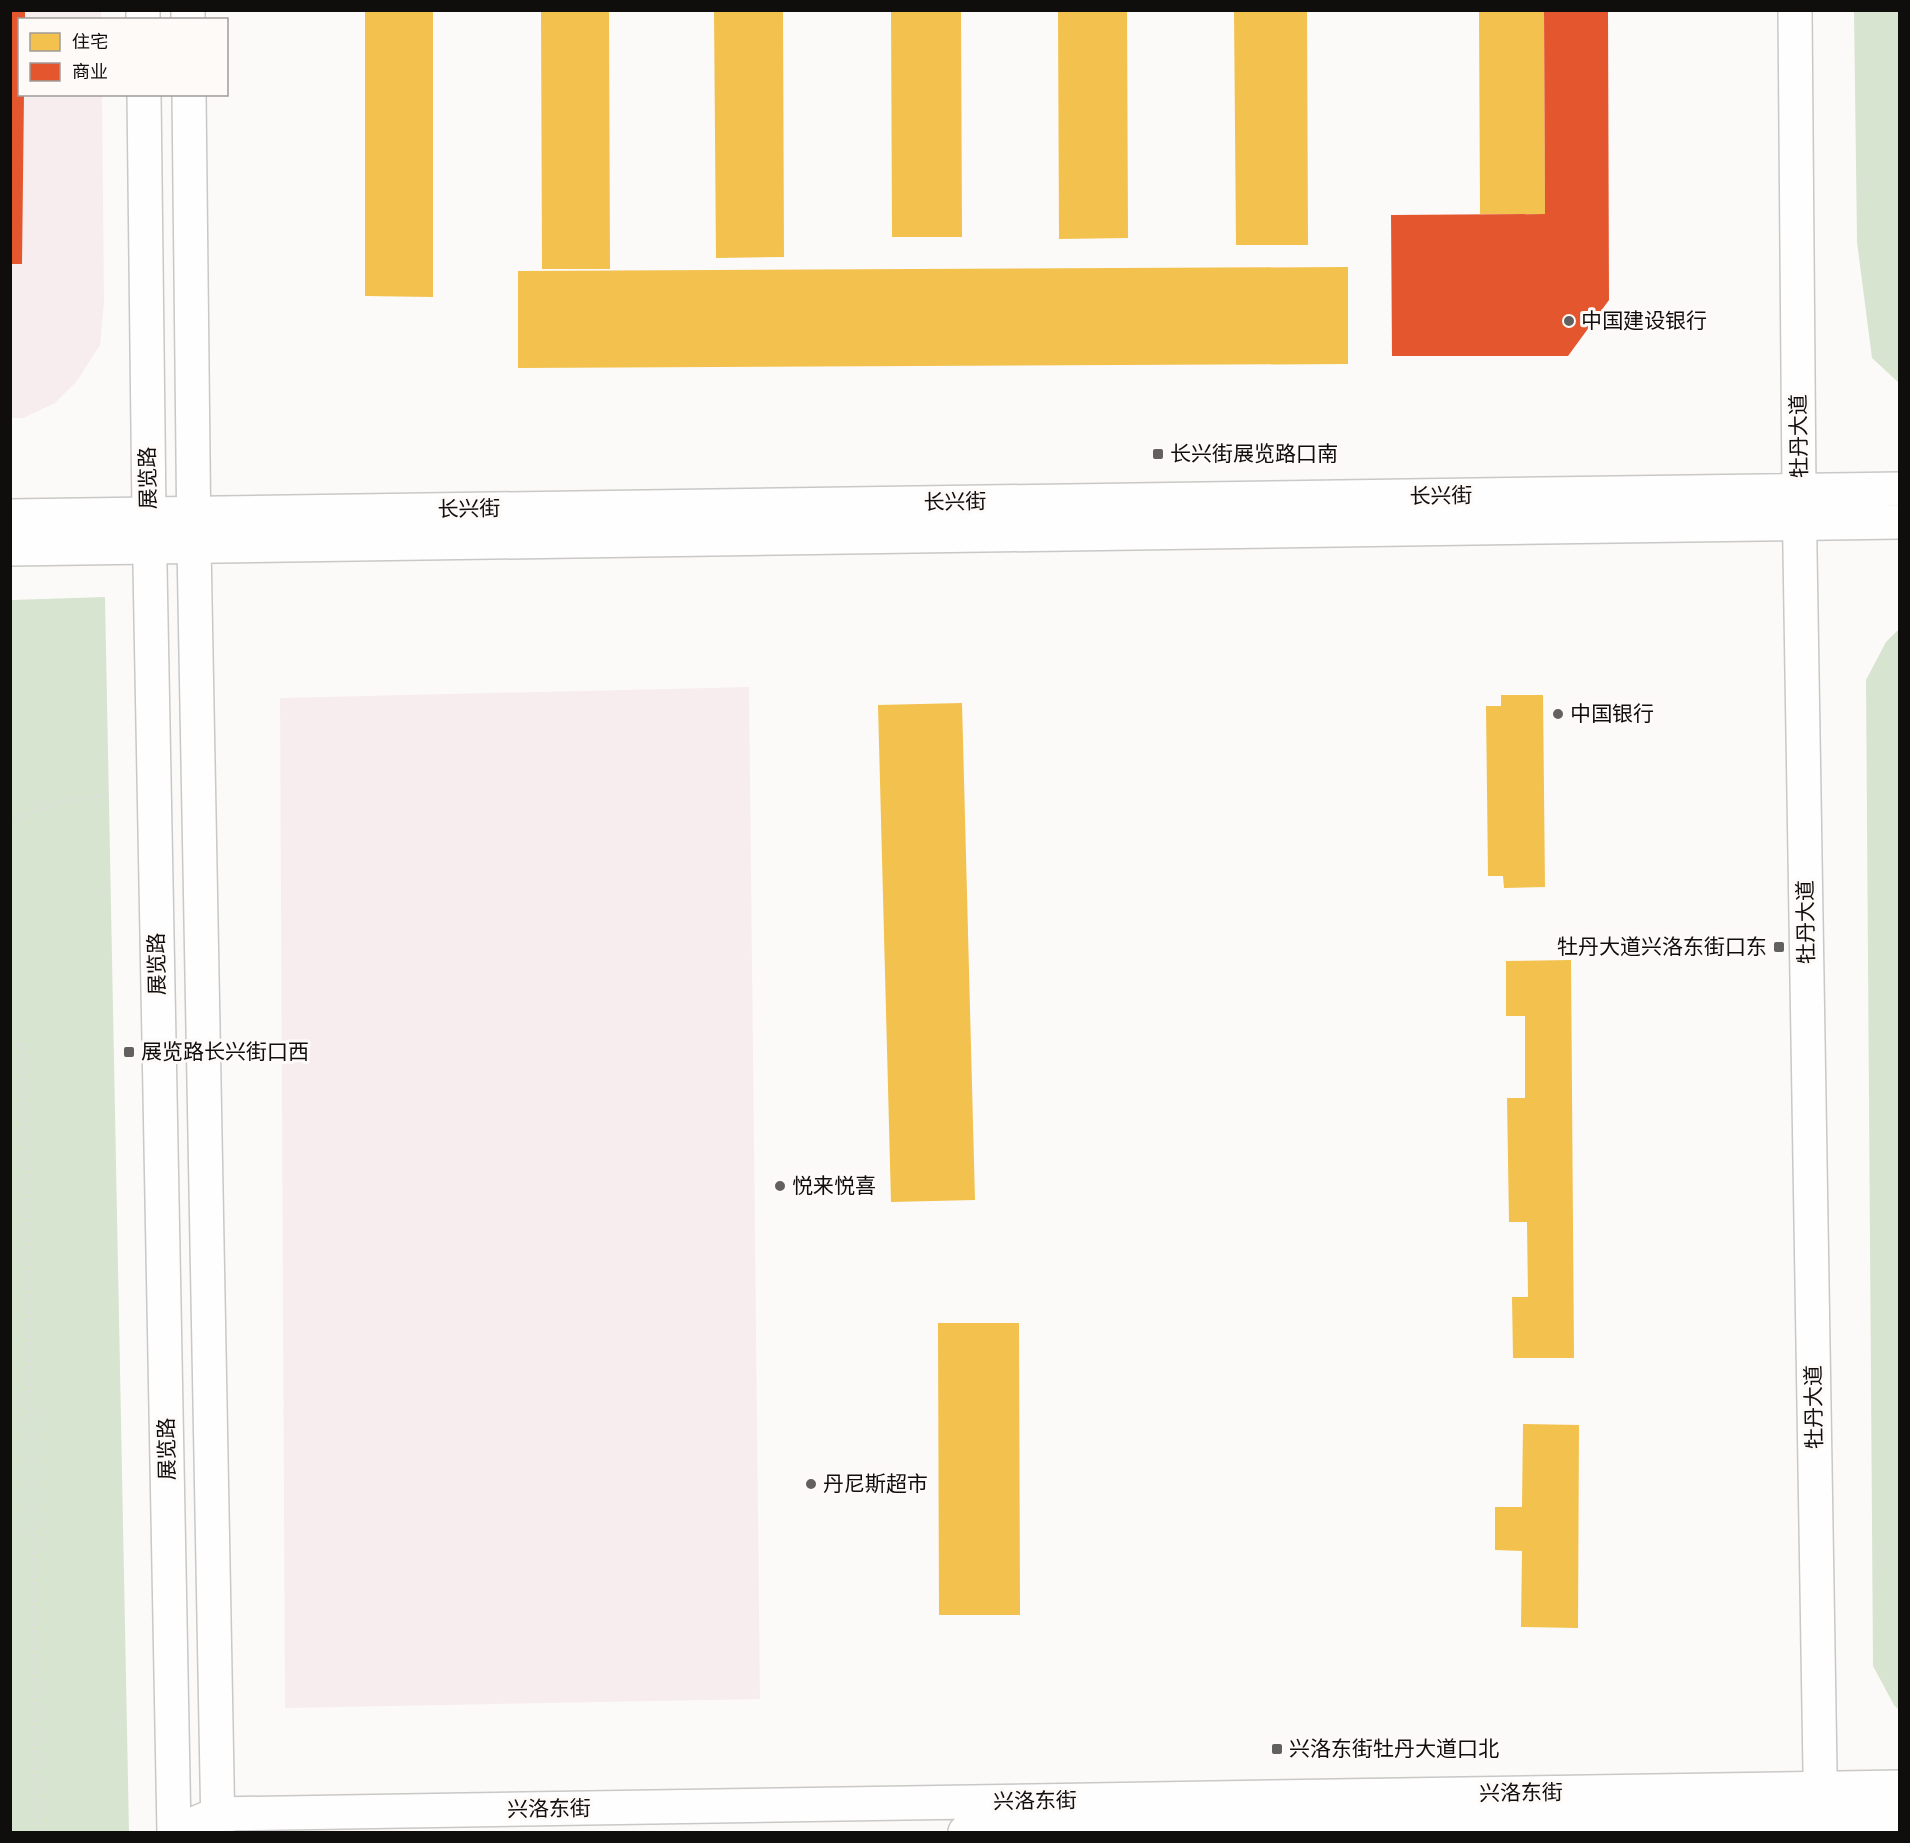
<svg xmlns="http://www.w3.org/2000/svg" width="1910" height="1843" font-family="'Fira Sans Condensed','Noto Sans SC',sans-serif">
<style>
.commercial{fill:#f7edee}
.green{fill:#d7e4d0}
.homes{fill:#f2c14e}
.shops{fill:#e4572e}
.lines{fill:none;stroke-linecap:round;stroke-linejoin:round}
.minor-casing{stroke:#c9c8c6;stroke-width:36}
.major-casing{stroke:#c9c8c6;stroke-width:36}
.path{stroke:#dedede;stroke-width:4;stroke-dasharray:1.5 4.5;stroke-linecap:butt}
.minor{stroke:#fffefe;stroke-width:33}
.major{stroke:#fffefe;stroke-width:33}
.poi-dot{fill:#62615f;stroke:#fdfaf7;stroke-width:2}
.labels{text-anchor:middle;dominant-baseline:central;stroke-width:6;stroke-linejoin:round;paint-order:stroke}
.poi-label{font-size:21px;fill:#0f0e0d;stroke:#fdfaf7;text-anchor:start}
.street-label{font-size:21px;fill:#0f0e0d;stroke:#fdfaf7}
</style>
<rect width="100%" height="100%" fill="#fcfaf8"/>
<path class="commercial" d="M10,11H101V19L20,20V94L102,95L104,303L100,345L77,381L55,403L23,418H11Z
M749,687L760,1699L285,1708L280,698Z"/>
<path class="green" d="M1854,11H1899V383L1872,358L1857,242Z
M105,597L129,1832H11V600Z
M1899,629V1710L1894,1705L1873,1666L1866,680L1886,642Z"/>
<path class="homes" d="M365,10H433V297L365,296Z
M714,10H783L784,257L716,258Z
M891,10H961L962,237H892Z
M1058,10H1127L1128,238L1059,239Z
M1234,10H1307L1308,245H1236Z
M1479,10H1544L1545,214H1480Z
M541,11H609L610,269H542Z
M1348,267V364L518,368V271Z
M1501,695H1543L1545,887L1504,888L1503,876H1488L1486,706H1501Z
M962,703L975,1200L891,1202L878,705Z
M1571,960L1574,1358H1513L1512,1297H1528L1527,1222H1509L1507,1098H1525V1016H1506V961Z
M938,1323H1019L1020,1615H939Z
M1523,1424L1579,1425L1578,1628L1521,1627L1522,1551L1495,1550V1507H1522Z"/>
<path class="shops" d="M10,10H25V20H20V94H24L22,264H10Z
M1544,10H1608L1609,300L1568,356H1392L1391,215L1545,214Z"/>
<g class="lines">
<g class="minor-casing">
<path id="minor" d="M143,10V20
M188,10V20
M144,94L149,514L174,1832
M189,94L194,546L218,1832
M198,1822L217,1814L1900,1787
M965,1832L1900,1818"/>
</g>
<g class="major-casing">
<path id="major" d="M1795,10L1799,490L1821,1832
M10,516L1900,489
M10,549L1900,522"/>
</g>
<path class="path" d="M10,821L54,804L108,794
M10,1045H25L37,1832"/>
<use href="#minor" class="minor"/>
<use href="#major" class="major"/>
</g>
<g class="poi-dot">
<circle cx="1569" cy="321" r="6"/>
<rect x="1152" y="448" width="12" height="12" rx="3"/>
<circle cx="1558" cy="714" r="6"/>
<rect x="1773" y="941" width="12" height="12" rx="3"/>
<rect x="123" y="1046" width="12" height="12" rx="3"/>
<circle cx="780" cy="1186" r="6"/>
<circle cx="811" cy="1484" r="6"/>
<rect x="1271" y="1743" width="12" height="12" rx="3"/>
</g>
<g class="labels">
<g class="poi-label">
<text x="1581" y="321">中国建设银行</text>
<text x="1170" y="454">长兴街展览路口南</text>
<text x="1570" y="714">中国银行</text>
<text x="1767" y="947" text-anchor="end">牡丹大道兴洛东街口东</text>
<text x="141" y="1052">展览路长兴街口西</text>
<text x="792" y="1186">悦来悦喜</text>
<text x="823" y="1484">丹尼斯超市</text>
<text x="1289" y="1749">兴洛东街牡丹大道口北</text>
</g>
<g class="street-label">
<text transform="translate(1799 436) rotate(-91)">牡丹大道</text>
<text transform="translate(148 478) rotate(-91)">展览路</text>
<text transform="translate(1441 496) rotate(-1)">长兴街</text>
<text transform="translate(955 502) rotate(-1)">长兴街</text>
<text transform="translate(469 509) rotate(-1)">长兴街</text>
<text transform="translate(1806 922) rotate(-91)">牡丹大道</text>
<text transform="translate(157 964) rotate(-91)">展览路</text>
<text transform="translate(1814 1407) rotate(-91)">牡丹大道</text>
<text transform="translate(167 1449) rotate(-91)">展览路</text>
<text transform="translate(1521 1793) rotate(-1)">兴洛东街</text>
<text transform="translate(1035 1801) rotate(-1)">兴洛东街</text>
<text transform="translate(549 1809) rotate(-1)">兴洛东街</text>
</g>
</g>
<rect width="1910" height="1843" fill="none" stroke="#0f0e0d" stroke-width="24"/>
<rect x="18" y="18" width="210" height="78" fill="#fdfaf7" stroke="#9e9c99" stroke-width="1.5"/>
<rect x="30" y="33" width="30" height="18" fill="#f2c14e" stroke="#9e9c99" stroke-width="1.5"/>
<text x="72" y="48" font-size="18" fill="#0f0e0d">住宅</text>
<rect x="30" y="63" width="30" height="18" fill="#e4572e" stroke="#9e9c99" stroke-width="1.5"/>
<text x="72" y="78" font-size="18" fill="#0f0e0d">商业</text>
</svg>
